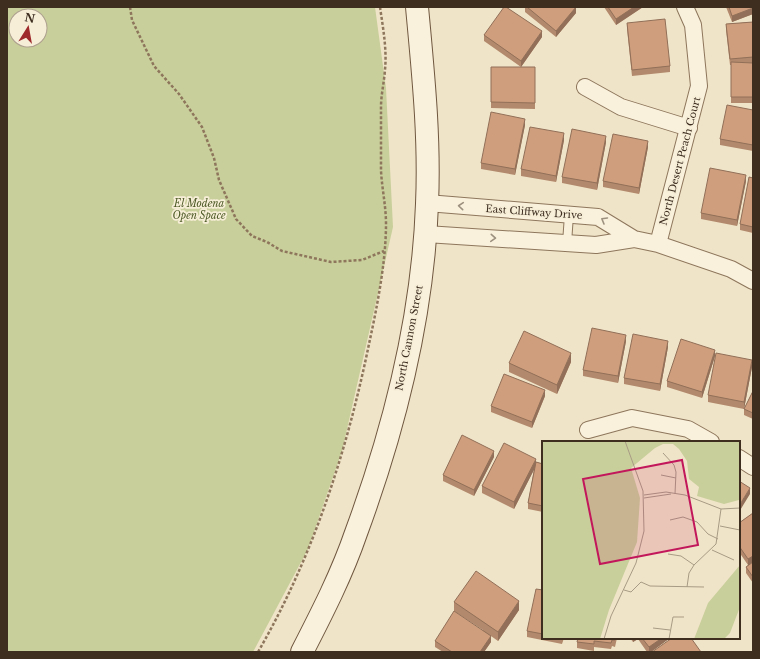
<svg xmlns="http://www.w3.org/2000/svg" width="760" height="659" font-family="'Libre Baskerville',serif">
<style>
.green{fill:#c9cf9b;fill-rule:evenodd}
.lines{fill:none;stroke-linecap:round;stroke-linejoin:round}
.service-casing{stroke:#8d765c;stroke-width:10}
.minor-casing{stroke:#8d765c;stroke-width:18}
.secondary-casing{stroke:#6f573f;stroke-width:24}
.path{stroke:#8d765c;stroke-width:2.5;stroke-dasharray:3 2;stroke-linecap:butt}
.service{stroke:#faf1dc;stroke-width:8}
.minor{stroke:#faf1dc;stroke-width:16}
.secondary{stroke:#faf1dc;stroke-width:22}
.wall{fill:#b2896c}
.shaded-wall{fill:#916f58}
.building{fill:#cf9f7d;stroke:#916f58}
.oneway{stroke:#9c907e}
.labels{text-anchor:middle;dominant-baseline:central;stroke-width:3.5;stroke-linejoin:round;paint-order:stroke}
.street-label{font-size:10px;fill:#3d2e20;stroke:#f7eed8}
.park-label{font-size:10px;font-style:italic;fill:#4d5a26;stroke:#f7eed8}
.inset-road{fill:none;stroke:#a89b85;stroke-width:1}
.view{fill:#c2185b;fill-opacity:0.15;stroke:#c2185b;stroke-width:2}
.inset-edge{fill:none;stroke:#3d2e20;stroke-width:2}
</style>
<rect width="100%" height="100%" fill="#f0e4c8"/>
<path class="green" d="M7,7H375L386,88L393,227L342,451L308,549L253,652H7ZM16,16H40V40H16Z"/>
<g class="lines">
<g class="service-casing">
<path id="service" d="M567,243L569,215"/>
</g>
<g class="minor-casing">
<path id="minor" d="M585,87L621,107L689,128
M427,203L598,217L634,239L658,244L731,269L753,281
M426,234L596,245L634,239
M658,244L699,86L693,25L685,7
M588,430L632,418L688,429L711,442
M739,458L753,467"/>
</g>
<g class="secondary-casing">
<path id="secondary" d="M302,652C322,613 342,574 356,533C394,430 423,314 427,204C430,138 423,72 417,7"/>
</g>
<path class="path" d="M130,7L132,20L154,66L179,94L202,127L214,158L219,180L236,219L252,236L267,242L282,251L331,262L362,260L384,251
M258,652C313,557 347,451 369,344C377,307 386,262 386,224C386,206 382,189 381,171C381,150 381,128 381,107C381,95 384,83 385,70C387,49 383,28 380,7"/>
<use href="#service" class="service"/>
<use href="#minor" class="minor"/>
<use href="#secondary" class="secondary"/>
</g>
<path class="wall" d="M525,7H576V13L556,37L525,12Z
M604,7H643L616,25Z
M726,7H753V14L732,22Z
M753,22V103H731V65H730L726,30V24Z
M627,23L670,66V72L632,76L627,29Z
M484,35L542,37L521,67L484,41Z
M491,67H535V109L491,108Z
M753,110V151L720,145V139Z
M525,125L515,175L481,169V163Z
M564,140L556,182L521,176V169Z
M606,142L597,190L562,183V177Z
M648,147L639,194L603,187V181Z
M753,178V233L740,230V224Z
M746,181L737,226L701,219V213Z
M626,341L618,383L583,376V370Z
M668,347L660,391L624,384V378Z
M715,356L702,398L667,387V381Z
M571,362L557,394L509,372V363Z
M752,367L744,409L708,402V395Z
M753,391V419L744,415V409Z
M545,396L532,428L491,412V406Z
M494,457L474,496L443,481V475Z
M536,462L543,464V512L528,509V503L534,469L514,509L482,493V486Z
M753,513V583L746,573V567L748,565L739,552V523Z
M543,590V638H564L562,644L527,637V631Z
M454,602L519,610L498,641L491,636V642L484,652H443L435,647V641L483,630L454,611Z
M617,638L615,647L612,646L611,649L594,647V651L577,648V642Z
M630,638H670L651,652H647L638,639L633,642Z"/>
<path class="shaded-wall" d="M576,7V13L556,37V31Z
M634,7H643L616,25V19Z
M753,8V14L732,22V16Z
M542,31V37L521,67V61Z
M525,119V125L515,175V169Z
M564,133V140L556,182V176Z
M606,136V142L597,190V183Z
M648,141V147L639,194V188Z
M746,175V181L737,226V220Z
M626,335V341L618,383V376Z
M668,341V347L660,391V384Z
M715,350V356L702,398V392Z
M571,353V362L557,394V385Z
M752,360V367L744,409V402Z
M545,390V396L532,428V422Z
M494,451V457L474,496V490Z
M536,459V466L514,509V502Z
M750,488V494L739,512V506Z
M753,556V562L748,566V559Z
M519,601V610L498,641V632Z
M491,636V642L484,652H480Z
M633,638H638V639L633,642Z
M662,638H670L651,652H649V647Z"/>
<path class="building" d="M504,7H506L542,31L521,61L484,35Z
M527,7H576L556,31Z
M608,7H634L616,19Z
M729,7H753V8L732,16Z
M665,19L670,66L632,70L627,23Z
M753,22V57L730,59L726,24Z
M731,62L753,63V97H731Z
M491,67H535V103L491,102Z
M727,105L753,110V145L720,139Z
M491,112L525,119L515,169L481,163Z
M530,127L564,133L556,176L521,169Z
M572,129L606,136L597,183L562,177Z
M613,134L648,141L639,188L603,181Z
M710,168L746,175L737,220L701,213Z
M749,177L753,178V227L740,224Z
M592,328L626,335L618,376L583,370Z
M524,331L571,353L557,385L509,363Z
M633,334L668,341L660,384L624,378Z
M681,339L715,350L702,392L667,381Z
M716,353L752,360L744,402L708,395Z
M504,374L545,390L532,422L491,406Z
M753,391V413L744,409Z
M462,435L494,451L474,490L443,475Z
M504,443L536,459L514,502L482,486Z
M536,462L543,464V506L528,503Z
M739,481L750,488L739,506Z
M753,513V556L748,559L739,546V523Z
M753,562V577L746,567Z
M476,571L519,601L498,632L454,602Z
M536,589L543,590V634L527,631Z
M454,611L491,636L480,652H452L435,641Z
M578,638H616L615,640H612L611,643L594,641V644L577,642Z
M642,638H662L649,647Z
M672,638H691L701,652H652Z"/>
<defs><path id="oneway-chevron" d="M-2-3.5L2.5 0L-2 3.5" fill="none" stroke-width="1.6" stroke-linecap="round" stroke-linejoin="round"/></defs>
<g class="oneway">
<use href="#oneway-chevron" transform="translate(461 206) rotate(-175)"/>
<use href="#oneway-chevron" transform="translate(604 220) rotate(-150)"/>
<use href="#oneway-chevron" transform="translate(493 238) rotate(4)"/>
</g>
<g class="labels">
<g class="street-label">
<text transform="translate(680 161) rotate(-75)">North Desert Peach Court</text>
<text transform="translate(534 212) rotate(4)">East Cliffway Drive</text>
<text transform="translate(409 338) rotate(-79)">North Cannon Street</text>
</g>
<g class="park-label">
<text x="199" y="203">El Modena<tspan x="199" dy="12">Open Space</tspan></text>
</g>
</g>
<g transform="translate(542 441)">
<rect width="198" height="198" fill="#f0e4c8"/>
<path d="M0,0H198L197,59L182,63L155,55L157,46L147,38L145,20L137,8L131,3H121L113,7L89,27L98,57L95,101L67,169L58,198H0ZM198,124V166L188,192L182,198H152L166,162Z" fill="#c9cf9b"/>
<path class="inset-road" d="M121,12L132,24L134,31L133,53M119,34L134,37M102,54L124,51L143,54L179,68L198,67M102,57L129,53M128,79L141,76L155,81L166,93L176,98M178,85L198,89M170,109L192,119M126,113L139,115L152,124M145,146L147,132L152,124L174,103L179,68M82,149L89,151L99,141L108,145L162,146M111,187L128,189M62,198L69,175L94,122L102,90L101,50L83,0M127,198L131,176H142"/>
<path class="view" d="M140,19L156,104L58,123L41,38Z"/>
<rect width="198" height="198" class="inset-edge"/>
</g>
<rect width="760" height="659" fill="none" stroke="#3d2e20" stroke-width="16"/>
<g transform="translate(28 28) rotate(11)"><circle r="19" fill="#f7eed8" stroke="#ada18e"/>
<path d="M0-3L7 15L0 10L-7 15Z" fill="#9e2a2b"/>
<text y="-6" font-size="11" font-weight="bold" text-anchor="middle" fill="#3d2e20">N</text>
</g>
</svg>
